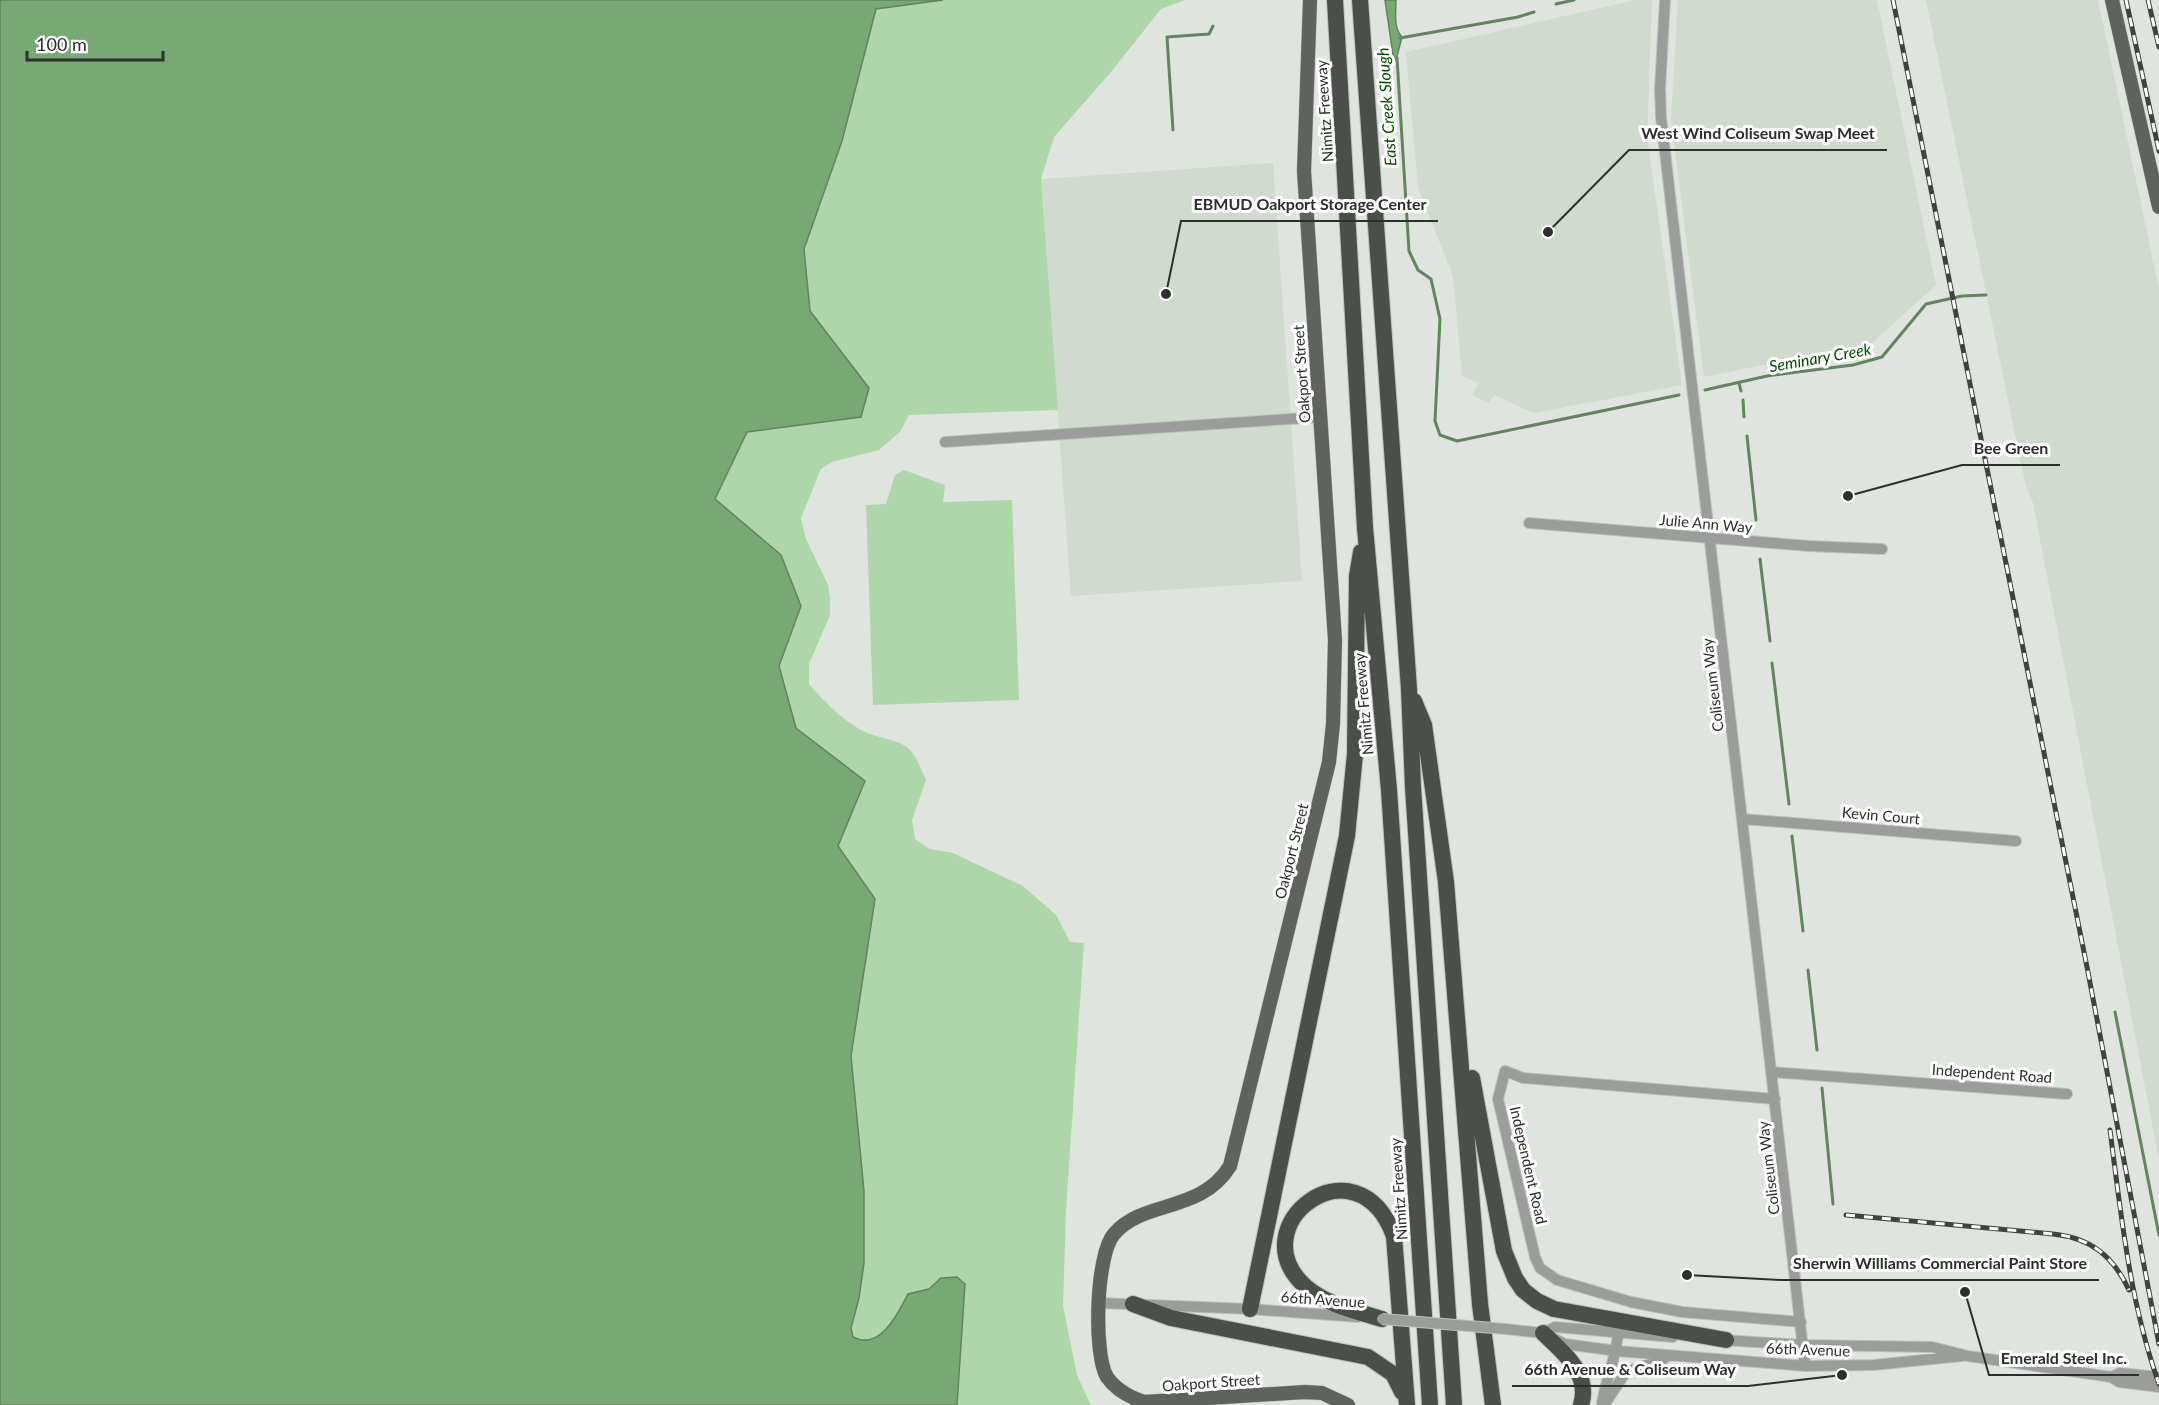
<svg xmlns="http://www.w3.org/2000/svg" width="2159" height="1405" font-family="Lato,sans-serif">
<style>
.built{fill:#d0dace}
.green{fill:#afd5aa}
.water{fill:#78a873;stroke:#62845e;stroke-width:1.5}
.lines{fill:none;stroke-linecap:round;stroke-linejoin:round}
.stream{stroke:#62845e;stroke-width:3}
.minor-casing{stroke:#bbc1bb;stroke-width:12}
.major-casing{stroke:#bbc1bb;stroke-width:15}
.highway-casing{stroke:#bbc1bb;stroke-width:18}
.minor{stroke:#9a9d9a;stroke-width:10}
.major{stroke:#5f635e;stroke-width:14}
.highway{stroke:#4a4f4a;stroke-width:16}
.rail-casing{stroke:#40423f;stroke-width:5}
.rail{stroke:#fff;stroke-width:3;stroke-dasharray:9;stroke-linecap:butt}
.minor-bridge-casing{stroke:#bbc1bb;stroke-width:12;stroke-linecap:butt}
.minor-bridge{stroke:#9a9d9a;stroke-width:10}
.labels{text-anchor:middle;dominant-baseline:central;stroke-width:6;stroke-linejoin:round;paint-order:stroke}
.street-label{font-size:15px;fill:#2d2f2d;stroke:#fff}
.water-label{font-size:16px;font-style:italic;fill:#054d00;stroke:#fff}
.leader{fill:none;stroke:#2d2f2d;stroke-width:2}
.callout-dot{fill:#2d2f2d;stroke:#fff;stroke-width:2}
.callout-label{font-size:16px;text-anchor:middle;font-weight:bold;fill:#2d2f2d;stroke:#fff;stroke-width:6;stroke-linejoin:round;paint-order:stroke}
</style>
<rect width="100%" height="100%" fill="#dfe5de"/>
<path class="built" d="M1635,0H1652L1647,136L1682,385L1534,413L1494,395L1489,403L1472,395L1479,384L1462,375L1453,276L1418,188L1406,52Z
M1678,0H1877L1936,285L1872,343L1704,377L1671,119Z
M1926,0H2098L2159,289V1160L2033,503L2025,483Z
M1273,163L1302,581L1071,596L1041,179Z"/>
<path class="green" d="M21,0H1185L1161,9L1111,72L1054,137L1041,179L1058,410L909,415L900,432L879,450L832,462L821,469L801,518L806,539L828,585L830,599V615L809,664V684C824,701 840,718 861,730C873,737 900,740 908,748C917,756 921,769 926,780L912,820L915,839L930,849L953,853L1023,886L1056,915L1070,942L1084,943L1066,1211L1063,1306L1077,1375L1091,1405H0V36Z
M904,470L945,485L943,502L1012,500L1019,700L873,705L866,505L886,504L895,475Z"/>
<path class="water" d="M0,0H943L876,9L842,141L804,249L810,311L869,388L861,417L747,432L715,499L781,555L801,606L779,666L796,728L865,781L838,846L875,899L851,1056L864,1191V1263L859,1298L851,1328L853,1337C880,1351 897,1315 908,1294L929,1289L941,1278L957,1277L965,1284L957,1405H0Z
M1385,0H1396C1396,12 1393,28 1402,37L1396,60L1393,55Z"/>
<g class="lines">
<path class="stream" d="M1556,4L1574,0
M1400,38L1518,17L1534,12
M1397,58L1409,251L1418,270L1431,279L1440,319L1435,421L1440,435L1457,441L1679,395
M1173,130L1167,37L1209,34L1213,26
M1739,383L1741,391
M1705,390L1767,376L1853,365L1882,357L1926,304L1962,296L1986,295
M1743,400L1744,417
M1747,436L1756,520
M1760,559L1770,641
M1772,663L1789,804
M1792,836L1803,931
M1808,970L1817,1050
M2115,1012L2159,1235
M1822,1088L1833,1204"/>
<g class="minor-casing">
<path id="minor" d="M1665,0L1660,89L1661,117L1805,1366
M945,442L1320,417
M1529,523L1809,546L1882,549
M1743,819L2016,841
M1772,1072L2067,1094
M1775,1099L1523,1078L1505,1071L1498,1099L1535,1257L1540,1268L1557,1280L1631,1302L1682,1312L1801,1322
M1100,1303L1250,1309L1358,1317
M1506,1329L1543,1333L1565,1344L1617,1351L1805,1366L1874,1365L1962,1356
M1543,1333L1555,1327L1673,1337
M1721,1340L1804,1345L1932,1347L1968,1356L2111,1377L2119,1382L2159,1387
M2111,1377L2120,1373L2159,1377
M1602,1403C1606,1379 1616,1358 1618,1334
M1604,1405L1626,1372L1664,1359"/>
</g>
<g class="major-casing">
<path id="major" d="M1310,0L1304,171L1335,640L1333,724L1329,762L1230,1166C1200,1214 1144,1199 1114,1234C1096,1254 1093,1354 1107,1377C1116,1390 1129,1397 1144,1402L1305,1392L1322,1393L1348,1405
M2112,0L2159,207"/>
</g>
<g class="highway-casing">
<path id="highway" d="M1335,0L1365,528L1389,790L1430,1405
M1360,0L1409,689L1413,787L1454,1405
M1414,701L1424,725L1446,882L1480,1304L1493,1405
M1472,1078L1504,1251L1515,1278L1523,1290L1537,1301L1554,1309L1726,1340
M1133,1304L1171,1318L1368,1357L1393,1374L1402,1392
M1250,1309L1347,836L1355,754L1357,576L1361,552
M1382,1319C1356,1311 1327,1305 1306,1287C1237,1226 1357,1135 1394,1236L1407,1405
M1543,1333C1563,1352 1591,1374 1581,1405"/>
</g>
<use href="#minor" class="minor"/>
<use href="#major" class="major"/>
<use href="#highway" class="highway"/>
<g class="rail-casing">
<path id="rail" d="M1893,0L2087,967L2159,1344
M2126,0L2159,151
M2148,0L2159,47
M2110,1130C2121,1215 2130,1303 2159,1384
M1846,1215L2053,1234C2091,1238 2113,1256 2129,1290"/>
</g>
<use href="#rail" class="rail"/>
<g class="minor-bridge-casing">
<path id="minor-bridge" d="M1382,1319L1506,1329"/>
</g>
<use href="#minor-bridge" class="minor-bridge"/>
</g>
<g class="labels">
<g class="street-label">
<text transform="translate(1324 111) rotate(-94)">Nimitz Freeway</text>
<text transform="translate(1301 374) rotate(-94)">Oakport Street</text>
<text transform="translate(1706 523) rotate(5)">Julie Ann Way</text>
<text transform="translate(1712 685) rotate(-97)">Coliseum Way</text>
<text transform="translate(1363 704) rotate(-95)">Nimitz Freeway</text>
<text transform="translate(1881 815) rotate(5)">Kevin Court</text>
<text transform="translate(1291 851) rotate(-76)">Oakport Street</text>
<text transform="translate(1992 1073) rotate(4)">Independent Road</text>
<text transform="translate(1529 1165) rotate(77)">Independent Road</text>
<text transform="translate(1768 1168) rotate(-97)">Coliseum Way</text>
<text transform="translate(1398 1189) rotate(-94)">Nimitz Freeway</text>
<text transform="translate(1323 1299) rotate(4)">66th Avenue</text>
<text transform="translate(1808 1349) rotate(2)">66th Avenue</text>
<text transform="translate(1211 1382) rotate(-4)">Oakport Street</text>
</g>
<g class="water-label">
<text transform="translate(1386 107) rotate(-94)">East Creek Slough</text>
<text transform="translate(1820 357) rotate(-10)">Seminary Creek</text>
</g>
</g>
<path class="leader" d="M1548 232L1629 150H1887M1166 294L1181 221H1438M1848 496L1962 465H2060M1687 1275L1781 1280H2099M1965 1292L1989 1375H2139M1842 1375L1748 1386H1512"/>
<g class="callout-dot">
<circle cx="1548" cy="232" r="6"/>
<circle cx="1166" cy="294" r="6"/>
<circle cx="1848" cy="496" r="6"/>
<circle cx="1687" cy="1275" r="6"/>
<circle cx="1965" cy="1292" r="6"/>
<circle cx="1842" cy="1375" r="6"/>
</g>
<g class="callout-label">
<text x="1758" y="139">West Wind Coliseum Swap Meet</text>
<text x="1310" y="210">EBMUD Oakport Storage Center</text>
<text x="2011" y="454">Bee Green</text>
<text x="1940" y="1269">Sherwin Williams Commercial Paint Store</text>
<text x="2064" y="1364">Emerald Steel Inc.</text>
<text x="1630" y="1375">66th Avenue &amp; Coliseum Way</text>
</g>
<path d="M27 51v9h136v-9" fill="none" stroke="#2d2f2d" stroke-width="3"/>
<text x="36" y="51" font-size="18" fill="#2d2f2d" stroke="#ffffff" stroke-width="4.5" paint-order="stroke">100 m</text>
</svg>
